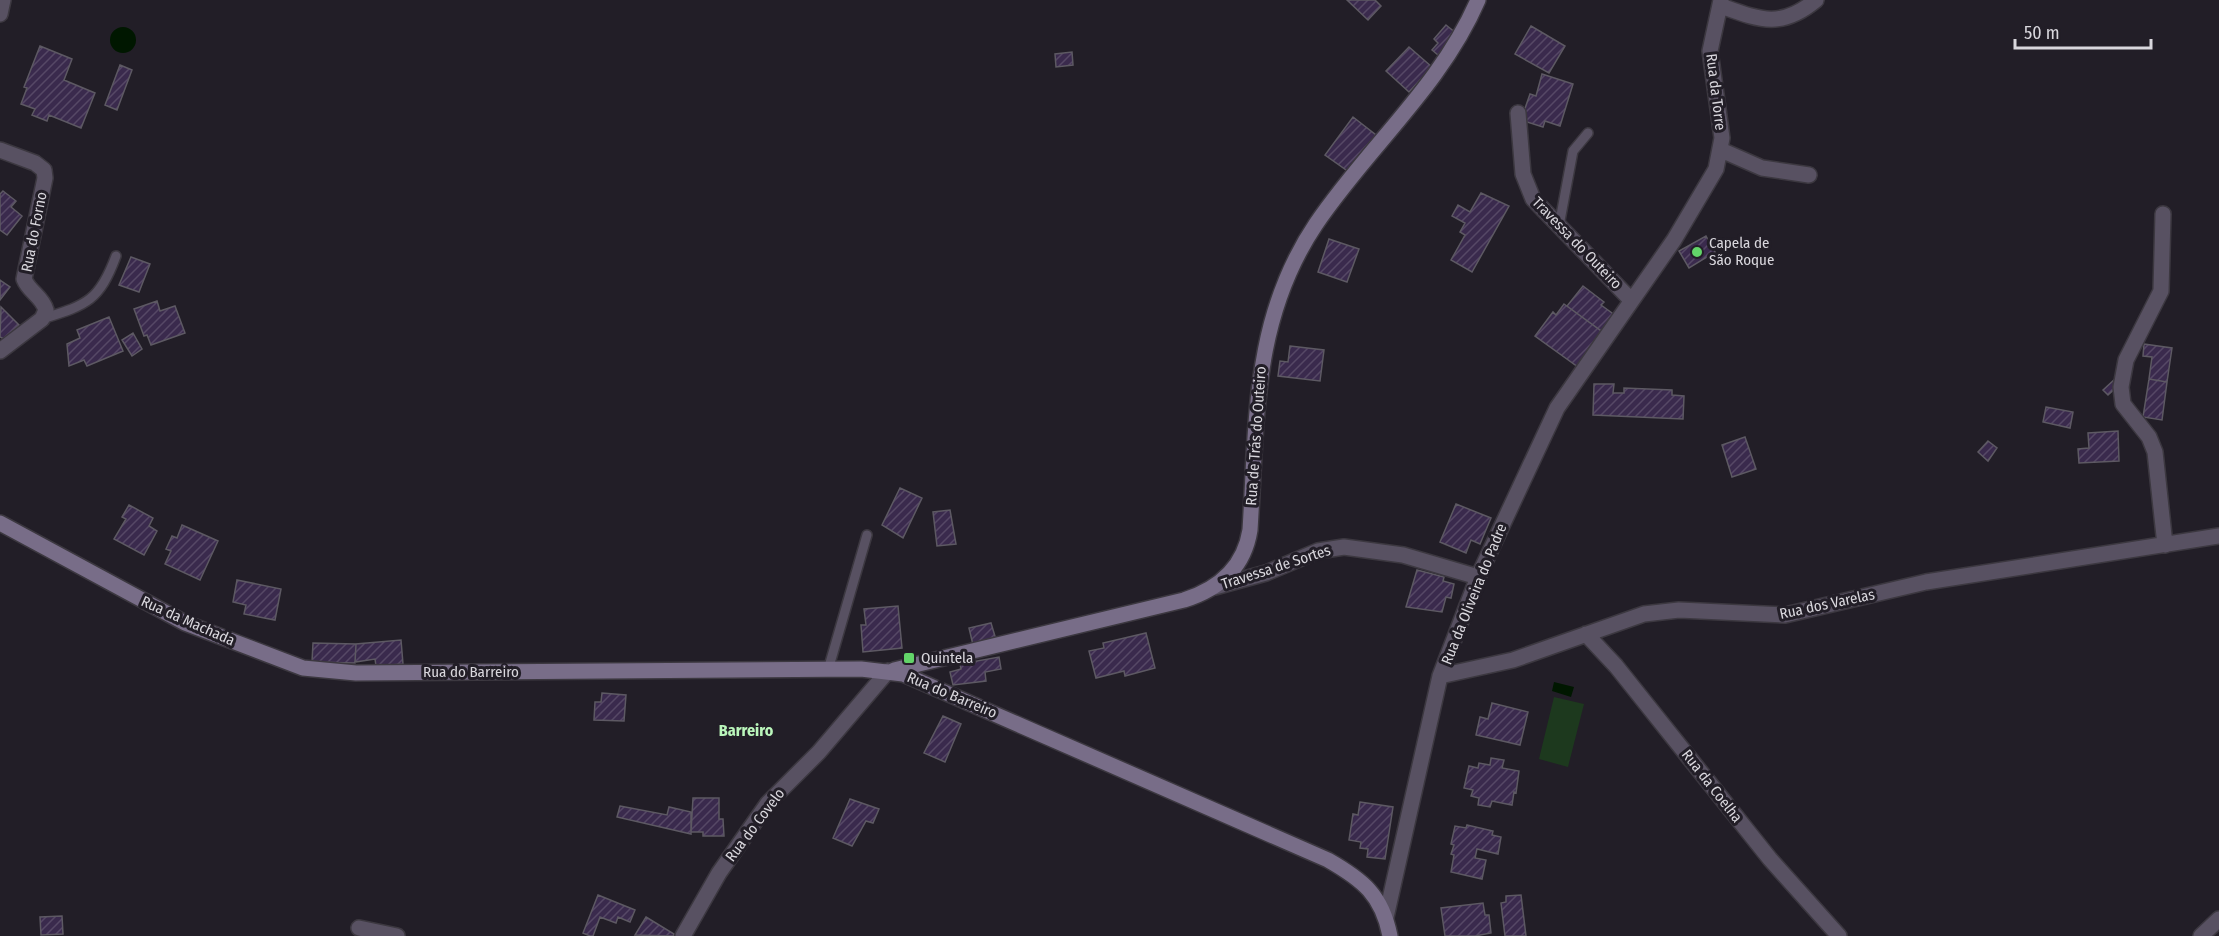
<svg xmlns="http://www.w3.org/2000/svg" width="2219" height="936" font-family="'Fira Sans Condensed',sans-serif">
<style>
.green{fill:#1d391e}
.water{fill:#001700}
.building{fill:url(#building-hatch);stroke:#5d5963;stroke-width:1.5}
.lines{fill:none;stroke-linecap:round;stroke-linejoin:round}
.lane-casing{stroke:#3c3840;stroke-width:12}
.street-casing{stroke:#3c3840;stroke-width:18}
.secondary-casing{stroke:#3c3840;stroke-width:18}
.lane{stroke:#585162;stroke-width:9}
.street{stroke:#585162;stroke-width:15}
.secondary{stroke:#786d88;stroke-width:15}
.poi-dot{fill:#62d469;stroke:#221e27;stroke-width:2}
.labels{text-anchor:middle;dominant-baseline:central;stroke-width:6;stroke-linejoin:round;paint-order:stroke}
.street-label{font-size:15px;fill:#d9d7dd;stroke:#221e27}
.poi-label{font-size:15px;fill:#d9d7dd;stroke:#221e27;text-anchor:start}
.neighbourhood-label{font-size:16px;font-weight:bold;fill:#baf6bb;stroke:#221e27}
</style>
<defs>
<pattern id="building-hatch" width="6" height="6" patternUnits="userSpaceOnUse" patternTransform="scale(1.5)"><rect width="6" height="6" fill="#3a2a4d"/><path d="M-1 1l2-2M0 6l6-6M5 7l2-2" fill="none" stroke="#564866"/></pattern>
</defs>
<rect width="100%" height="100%" fill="#221e27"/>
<path class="green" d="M1554,697L1584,704L1568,767L1539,759Z"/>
<path class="water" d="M110 40a13 13 0 1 1 26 0a13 13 0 1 1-26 0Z
M1554,682L1574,687L1571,697L1552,691Z"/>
<path class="building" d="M1347,0H1375L1381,6L1368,20Z
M1446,25L1456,33L1438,55L1432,50L1438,43L1434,39Z
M1531,26L1565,46L1549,73L1515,54Z
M40,46L72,59L64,80L95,93L81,128L49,115L47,121L32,115L35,109L21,104L27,88L24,87Z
M1409,47L1432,67L1409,92L1386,71Z
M1072,52L1073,65L1056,67L1055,54Z
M120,65L132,70L117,110L105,105Z
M1542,74L1573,84L1560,126L1545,121L1543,127L1521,120L1530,94L1536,96Z
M1353,117L1376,135L1349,172L1325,155Z
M3,191L16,201L11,207L22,216L7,235L0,230V194Z
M1481,193L1509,206L1472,272L1451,260L1465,235L1460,232L1465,223L1452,216L1458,205L1470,212Z
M1706,236L1715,252L1689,268L1679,251Z
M1329,239L1359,249L1347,282L1318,272Z
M131,257L150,264L139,292L119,285Z
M0,280L10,287L0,300Z
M1583,286L1604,302L1601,305L1616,316L1604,333L1567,306Z
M157,301L160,311L175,306L185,333L151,345L147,335L144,336L134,309Z
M1564,304L1604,333L1578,367L1535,336L1553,312L1556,315Z
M1,307L19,325L4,339L0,337Z
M109,317L123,351L87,366L84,360L69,366L67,344L80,338L77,330Z
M133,333L142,349L132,356L122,340Z
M2144,344L2172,348L2167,382L2149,379L2152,357L2143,356Z
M1290,346L1324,350L1320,381L1278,376L1280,361L1288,362Z
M2115,379L2120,384L2108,395L2103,390Z
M2149,379L2167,382L2162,420L2143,417Z
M1594,384H1614L1613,393H1624V388L1672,390V395L1684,396L1683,419L1593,415Z
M2046,407L2073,412L2070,428L2043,422Z
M2118,431L2119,461L2079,463L2078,449L2089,448L2088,433Z
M1745,437L1756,469L1732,477L1722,445Z
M1988,441L1997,448L1988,461L1978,452Z
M900,488L922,498L903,538L882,525Z
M1456,504L1491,518L1480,544L1471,540L1466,553L1440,542Z
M129,505L153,518L149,526L157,531L144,555L114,539L126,519L122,517Z
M950,510L956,544L937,546L933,512Z
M182,525L218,541L200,580L165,564L171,551L166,549L172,536L177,538Z
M1417,570L1444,577L1443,581L1454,584L1451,598L1446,597L1442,612L1406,607Z
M237,580L281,589L275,620L244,614L246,605L233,602Z
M898,606L902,648L863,652L861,625H866L864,609Z
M991,623L997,643L974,649L969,628Z
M1146,633L1155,668L1125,676L1124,671L1096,678L1089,651L1104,648L1103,643Z
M401,640L403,664L376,666L375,659L355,662L356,644Z
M313,643L356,644L355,663L312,662Z
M999,657L1001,669L985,672L986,681L953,685L950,672L961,669L960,664Z
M602,693L626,695L624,721L594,720L595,702H601Z
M1492,703L1528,712L1520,745L1476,735L1480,717L1488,719Z
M943,716L961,724L945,762L924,753Z
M1491,758L1504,760L1502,768L1519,771L1516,793L1514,792L1512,805L1492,801L1490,807L1478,805L1479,798L1471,796L1473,790L1464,788L1469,766L1478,768L1479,763L1490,765Z
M693,798H719V819H723L724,836H703V832H691Z
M850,799L879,809L873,823L866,821L852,846L833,838Z
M1360,802L1393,807L1385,859L1367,857L1368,849L1360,848L1361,842L1349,840L1353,814L1358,815Z
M620,806L667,815L669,807L691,812V834L617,817Z
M1467,825L1493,831L1492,835L1501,837L1498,854L1477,849L1475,858L1486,860L1482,879L1451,872L1454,855L1451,854L1454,845L1451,844L1455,826L1466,828Z
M598,895L635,910L630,922L618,917L616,923L600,917L593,936H590L583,933Z
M1521,895L1526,936H1505L1501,903L1506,902V896Z
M1483,903L1485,915H1489L1491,933L1475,936H1445L1441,908Z
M62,916L63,934L41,935L40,917Z
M646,917L674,934L673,936L635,935Z"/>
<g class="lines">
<g class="lane-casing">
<path id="lane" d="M1559,226L1573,151L1588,133
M42,319C86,305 99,302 116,256
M828,670L867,535"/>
</g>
<g class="street-casing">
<path id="street" d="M1721,6C1760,20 1781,29 1816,0
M0,14L3,0
M1518,113L1523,174L1533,199L1631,300
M0,150L35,163L44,170L45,178L24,279C29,292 42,296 46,310L42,319L0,351
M1721,150L1762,168L1809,175
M2163,214L2161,291L2126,360L2121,387L2123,404L2149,437L2155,452L2165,545
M1215,587L1266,573L1318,551L1344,547L1403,555L1478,577
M1586,634L1616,666L1770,859L1839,936
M1440,676L1513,660L1644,614L1679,610L1785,615L1926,582L2219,536
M1386,917L1440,676L1478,577L1557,408L1674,240L1716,169L1722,138L1710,51L1721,0
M359,928L397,936
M683,936L719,873L768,803L819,752L888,671
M2201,936L2219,919"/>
</g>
<g class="secondary-casing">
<path id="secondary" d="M0,523L185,623L303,668L356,673L861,669L903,674L1328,860C1363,880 1382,895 1390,936
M894,670L1184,600C1219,589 1244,568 1250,530C1257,421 1252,319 1316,224C1368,147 1441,86 1478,0"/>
</g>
<use href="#lane" class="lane"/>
<use href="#street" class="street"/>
<use href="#secondary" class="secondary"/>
</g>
<g class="poi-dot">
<circle cx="1697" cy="252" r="6"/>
<rect x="903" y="652" width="12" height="12" rx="3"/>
</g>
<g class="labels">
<g class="street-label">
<text transform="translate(1716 92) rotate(83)">Rua da Torre</text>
<text transform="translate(34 232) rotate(-79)">Rua do Forno</text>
<text transform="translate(1577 243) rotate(46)">Travessa do Outeiro</text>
<text transform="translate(1256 436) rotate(-86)">Rua de Trás do Outeiro</text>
<text transform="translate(1276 567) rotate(-18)">Travessa de Sortes</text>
<text transform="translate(1474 594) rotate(-68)">Rua da Oliveira do Padre</text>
<text transform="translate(1827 604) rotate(-12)">Rua dos Varelas</text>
<text transform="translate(188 621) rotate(24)">Rua da Machada</text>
<text x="471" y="672">Rua do Barreiro</text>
<text transform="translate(952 695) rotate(23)">Rua do Barreiro</text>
<text transform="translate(1712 786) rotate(52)">Rua da Coelha</text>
<text transform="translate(755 825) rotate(-53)">Rua do Covelo</text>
</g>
<g class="poi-label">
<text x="1709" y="243">Capela de<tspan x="1709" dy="17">São Roque</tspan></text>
<text x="921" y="658">Quintela</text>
</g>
<g class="neighbourhood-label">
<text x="746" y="730">Barreiro</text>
</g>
</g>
<path d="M2015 39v9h136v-9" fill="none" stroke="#d9d7dd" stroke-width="3"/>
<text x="2024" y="39" font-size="18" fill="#d9d7dd" stroke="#221e27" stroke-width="4.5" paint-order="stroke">50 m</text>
</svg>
